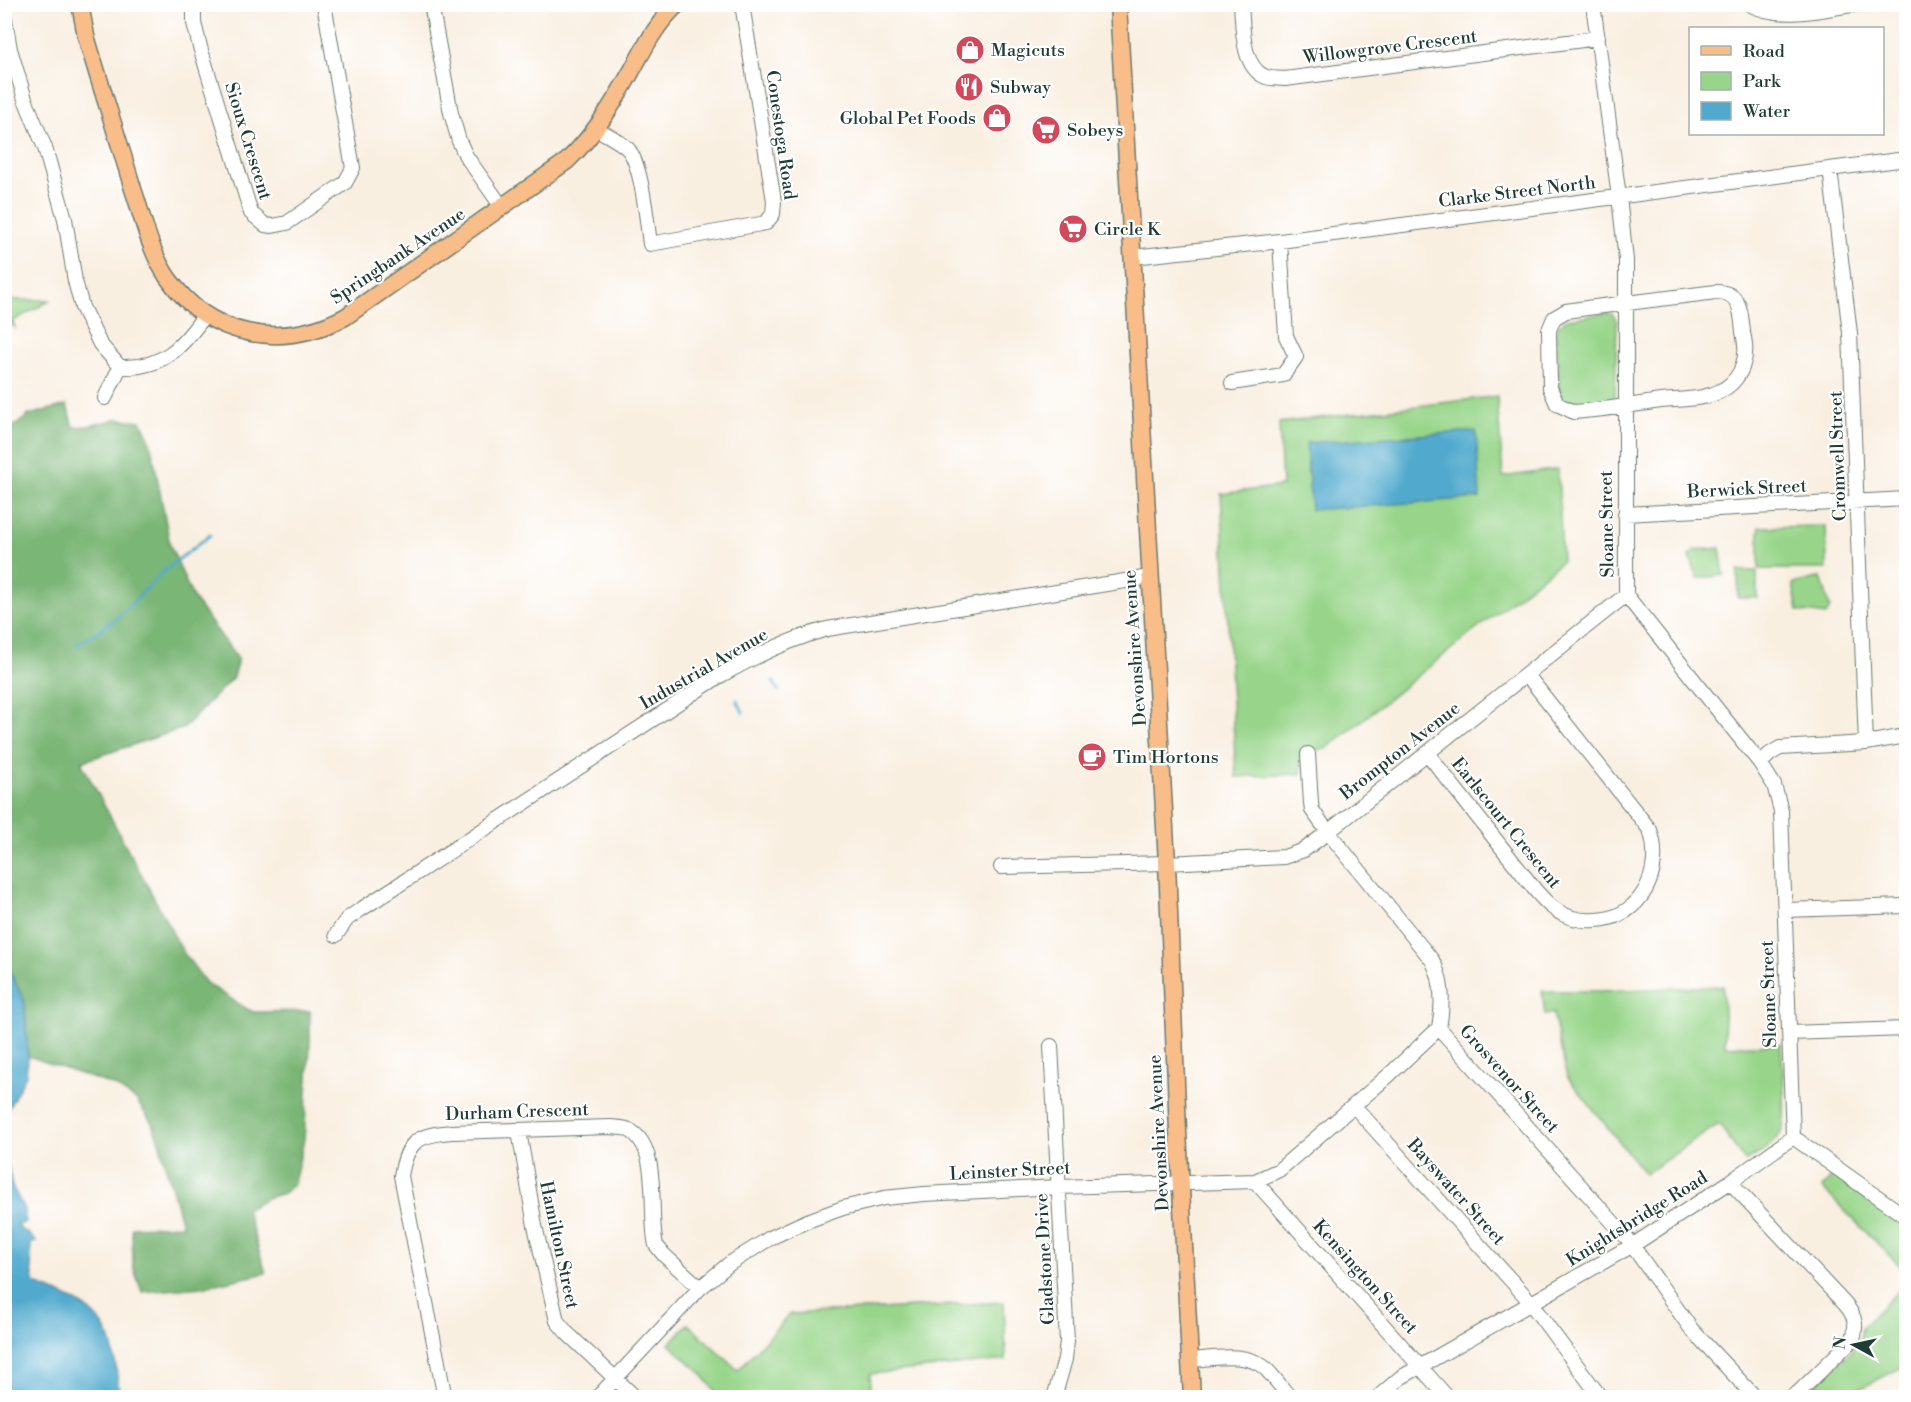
<svg xmlns="http://www.w3.org/2000/svg" width="1911" height="1402" font-family="'Libre Bodoni',serif">
<style>
.green{fill:#98d58a;stroke:#5c895f;stroke-width:1.5}
.forest{fill:#7ab676;stroke:#4c7a55;stroke-width:1.5}
.water{fill:#51aace;stroke:#387481;stroke-width:1.5}
.lines{fill:none;stroke-linecap:round;stroke-linejoin:round}
.stream{stroke:#51aace;stroke-width:3}
.minor-casing{stroke:#6b7b71;stroke-width:16}
.major-casing{stroke:#6b7b71;stroke-width:19}
.minor{stroke:#fff;stroke-width:14}
.major{stroke:#f8bd89;stroke-width:16}
.labels{text-anchor:middle;dominant-baseline:central;stroke-width:4.5;stroke-linejoin:round;paint-order:stroke}
.street-label{font-size:18px;fill:#1f3d34;stroke:#fff}
.poi-label{font-size:18px;fill:#1f3d34;stroke:#fff;text-anchor:start}
</style>
<rect width="100%" height="100%" fill="#fff"/>
<filter id="ink" filterUnits="userSpaceOnUse"><feTurbulence type="fractalNoise" baseFrequency=".0167" numOctaves="2"/><feDisplacementMap in="SourceGraphic" scale="12" xChannelSelector="R" yChannelSelector="G"/><feConvolveMatrix kernelMatrix="1 2 1 2 8 2 1 2 1" color-interpolation-filters="sRGB"/></filter>
<filter id="wash" filterUnits="userSpaceOnUse"><feTurbulence type="fractalNoise" baseFrequency=".008" numOctaves="4" result="noise"/><feDisplacementMap in="SourceGraphic" scale="24" xChannelSelector="R" yChannelSelector="G"/><feGaussianBlur stdDeviation="1.35" result="paint"/><feColorMatrix in="noise" values="0 0 0 0 0 0 0 0 0 0 0 0 0 0 0 0 0 1.4 0 .05"/><feComposite in="paint" operator="in"/></filter>
<g filter="url(#wash)">
<rect width="100%" height="100%" fill="#f9efe1"/>
<path class="green" d="M5,294L7,295V300H51L13,321L15,328C7,320 3,306 5,294Z
M1606,313L1612,314L1617,321L1615,396C1608,402 1576,407 1568,403C1563,401 1561,397 1559,392L1556,333L1559,325L1567,319Z
M1497,396L1503,477L1558,469L1562,561L1326,749L1300,751L1301,774L1236,777L1221,494L1282,486L1279,423Z
M1826,526L1827,569H1759V527Z
M1720,548L1724,575L1698,579L1690,557L1694,550Z
M1738,571H1757V598H1738Z
M1821,577L1830,608L1826,615L1798,611L1793,584Z
M1723,986L1725,1046L1781,1044C1782,1062 1788,1119 1781,1133C1774,1146 1757,1154 1745,1162L1719,1124L1645,1174L1567,1077L1553,1013L1545,1015L1542,991H1599Z
M1833,1175L1906,1226V1272L1822,1188Z
M1906,1283V1365L1844,1397L1801,1398L1853,1349L1860,1338L1862,1327Z
M1004,1302L1006,1360L870,1374L872,1397H720L700,1372L669,1344L688,1324L738,1370L790,1314Z"/>
<path class="forest" d="M67,405L73,427L89,426L116,419L141,421L149,438L154,460L170,545L193,598L238,659L233,677L184,728L81,762L183,952L206,983L247,1009L254,1012L310,1011V1047L304,1140L294,1183L284,1193L267,1198L246,1210L266,1273L203,1287L142,1292L133,1266L132,1227L182,1225L158,1138L152,1123L137,1101L115,1086L28,1056L24,1000L12,976L4,955V434L29,415Z"/>
<path class="water" d="M1476,431L1480,498L1311,510L1306,443Z
M5,955L12,976L24,1000L28,1056L26,1075L6,1113L5,1123Z
M4,1145L12,1186L24,1209L25,1222L18,1225L21,1230L28,1233L36,1242L31,1243C30,1258 31,1270 35,1284C63,1294 98,1307 109,1337C116,1356 117,1378 120,1397H5Z"/>
<g class="lines">
<path class="stream" d="M77,645L116,619L164,571L210,535
M773,681L778,690
M737,700L743,712"/>
</g>
</g>
<g filter="url(#ink)">
<g class="lines">
<g class="minor-casing">
<path id="minor" d="M194,4V23L200,47L251,213L265,225L272,226L287,223L345,183L353,168L324,4
M431,4L451,113L459,141L466,156L502,207
M1241,4C1243,26 1241,67 1266,77C1272,79 1279,78 1285,79L1598,38
M1593,4L1619,197L1626,260V595L1760,763L1774,785L1781,811L1793,1137
M1749,4C1781,21 1824,9 1858,4
M4,14L10,49L25,99L45,148L65,219L75,281L82,307L100,344L120,367
M597,129C607,135 620,141 628,149C642,165 647,222 650,244L766,223L773,214L774,201L742,4
M1830,169L1850,333L1866,743
M1133,257L1280,241L1906,159
M1716,292C1741,292 1741,312 1743,332C1745,342 1747,353 1743,364C1741,373 1733,384 1724,389C1707,400 1681,399 1661,401C1632,405 1603,410 1574,412L1557,404L1550,388L1549,330L1554,318L1566,311L1587,308Z
M1232,383L1283,375L1296,357L1286,336L1280,241
M105,398L120,367C163,369 182,347 205,315
M1625,514L1906,499
M1427,753L1536,891C1542,898 1548,905 1556,910C1567,918 1582,921 1595,920C1642,919 1664,870 1650,830L1527,675
M1308,754L1311,803L1312,810L1328,832L1432,960C1444,981 1443,1005 1439,1028
M1760,763L1770,754L1780,748L1866,743L1906,736
M1001,867L1167,863L1284,857L1304,850L1328,832L1626,595
M1785,910L1906,906
M336,935L347,919L360,910L718,677C753,657 787,640 827,629L1150,577
M1439,1028L1627,1238L1692,1330L1756,1398
M1789,1033L1906,1029
M1051,1046L1067,1341L1065,1359L1054,1398
M1354,1106L1526,1297L1601,1398
M519,1131L535,1226L557,1321L567,1333L636,1398
M1793,1137L1906,1217
M1255,1181L1448,1398
M1730,1182L1843,1302C1854,1314 1858,1323 1853,1339L1799,1392L1790,1398
M1190,1360C1213,1359 1246,1351 1265,1368C1274,1377 1282,1388 1290,1398
M445,1398L401,1176C407,1140 418,1135 452,1132L610,1127C616,1128 624,1127 629,1130C662,1147 648,1214 656,1245L664,1255L700,1288
M597,1398L700,1288L729,1264L770,1238L807,1221L843,1208L884,1198L924,1194L1059,1187L1255,1181L1279,1170L1388,1076L1439,1028
M1377,1398L1400,1378L1633,1245L1730,1182L1793,1137"/>
</g>
<g class="major-casing">
<path id="major" d="M80,4L86,36C101,87 118,138 133,189C143,218 150,252 168,278C210,338 281,350 345,317L567,161C594,135 612,106 630,74C644,49 656,23 678,4
M1118,4L1167,863L1178,1131L1192,1398"/>
</g>
<use href="#minor" class="minor"/>
<use href="#major" class="major"/>
</g>
</g>
<defs>
<g id="shop-disc" transform="scale(1.5)"><circle r="9.5" fill="#d1495b" stroke="#fff"/><path d="M-5-2.5h2.3a2.7 3.5 0 0 1 5.4 0H5L5.5 6h-11ZM-1.5-2.5h3a1.5 2.3 0 0 0-3 0Z" fill="#fff"/></g>
<g id="restaurant-disc" transform="scale(1.5)"><circle r="9.5" fill="#d1495b" stroke="#fff"/><path d="M-5-6h1v4h1v-4h1v4h1v-4h1v5L-1.5 .5V6h-2V.5L-5-1ZM5-6V6H3V1.5H1.5Q1.5-4 5-6Z" fill="#fff"/></g>
<g id="supermarket-disc" transform="scale(1.5)"><circle r="9.5" fill="#d1495b" stroke="#fff"/><path d="M-6-5.5h2.5l.6 2H6L4.5 2H-2.5L-4.4-4H-6ZM-1.5 3.2a1.3 1.3 0 1 0 .1 0ZM3 3.2a1.3 1.3 0 1 0 .1 0Z" fill="#fff"/></g>
<g id="cafe-disc" transform="scale(1.5)"><circle r="9.5" fill="#d1495b" stroke="#fff"/><path d="M-5.5-4.5H6V0H3Q3 3.5 0 3.5H-2.5Q-5.5 3.5-5.5 0ZM3-3.2v2h1.7v-2ZM-6 4.5H4V6H-6Z" fill="#fff"/></g>
</defs>
<g fill-rule="evenodd">
<use href="#shop-disc" x="970" y="50"/>
<use href="#restaurant-disc" x="969" y="87"/>
<use href="#shop-disc" x="997" y="118"/>
<use href="#supermarket-disc" x="1046" y="130"/>
<use href="#supermarket-disc" x="1073" y="229"/>
<use href="#cafe-disc" x="1092" y="757"/>
</g>
<g class="labels">
<g class="street-label">
<text transform="translate(1390 47) rotate(-7)">Willowgrove Crescent</text>
<text transform="translate(781 135) rotate(82)">Conestoga Road</text>
<text transform="translate(248 141) rotate(73)">Sioux Crescent</text>
<text transform="translate(1517 192) rotate(-7)">Clarke Street North</text>
<text transform="translate(398 256) rotate(-34)">Springbank Avenue</text>
<text transform="translate(1838 456) rotate(-92)">Cromwell Street</text>
<text transform="translate(1747 489) rotate(-3)">Berwick Street</text>
<text transform="translate(1607 524) rotate(-91)">Sloane Street</text>
<text transform="translate(1135 648) rotate(-94)">Devonshire Avenue</text>
<text transform="translate(704 669) rotate(-30)">Industrial Avenue</text>
<text transform="translate(1400 751) rotate(-38)">Brompton Avenue</text>
<text transform="translate(1506 823) rotate(51)">Earlscourt Crescent</text>
<text transform="translate(1769 994) rotate(-92)">Sloane Street</text>
<text transform="translate(1509 1079) rotate(48)">Grosvenor Street</text>
<text transform="translate(517 1112) rotate(-2)">Durham Crescent</text>
<text transform="translate(1159 1133) rotate(-93)">Devonshire Avenue</text>
<text transform="translate(1010 1171) rotate(-3)">Leinster Street</text>
<text transform="translate(1456 1192) rotate(48)">Bayswater Street</text>
<text transform="translate(1637 1219) rotate(-32)">Knightsbridge Road</text>
<text transform="translate(559 1245) rotate(78)">Hamilton Street</text>
<text transform="translate(1045 1259) rotate(-93)">Gladstone Drive</text>
<text transform="translate(1365 1277) rotate(48)">Kensington Street</text>
</g>
<g class="poi-label">
<text x="991" y="50">Magicuts</text>
<text x="990" y="87">Subway</text>
<text x="976" y="118" text-anchor="end">Global Pet Foods</text>
<text x="1067" y="130">Sobeys</text>
<text x="1094" y="229">Circle K</text>
<text x="1113" y="757">Tim Hortons</text>
</g>
</g>
<rect width="1911" height="1402" fill="none" stroke="#fff" stroke-width="24"/>
<rect x="1689" y="27" width="195" height="108" fill="#ffffff" stroke="#a5b1ae" stroke-width="1.5"/>
<rect x="1701" y="46" width="30" height="9" fill="#f8bd89" stroke="#a5b1ae" stroke-width="1.5"/>
<text x="1743" y="57" font-size="18" fill="#1f3d34">Road</text>
<rect x="1701" y="72" width="30" height="18" fill="#98d58a" stroke="#a5b1ae" stroke-width="1.5"/>
<text x="1743" y="87" font-size="18" fill="#1f3d34">Park</text>
<rect x="1701" y="102" width="30" height="18" fill="#51aace" stroke="#a5b1ae" stroke-width="1.5"/>
<text x="1743" y="117" font-size="18" fill="#1f3d34">Water</text>
<g transform="translate(1854 1345) rotate(278)" stroke="#ffffff" stroke-width="4.5" paint-order="stroke">
<path d="M0-4.5L10 22L0 15L-10 22Z" fill="#1f3d34"/>
<text y="-9" font-size="16" font-weight="bold" text-anchor="middle" fill="#1f3d34">N</text>
</g>
</svg>
